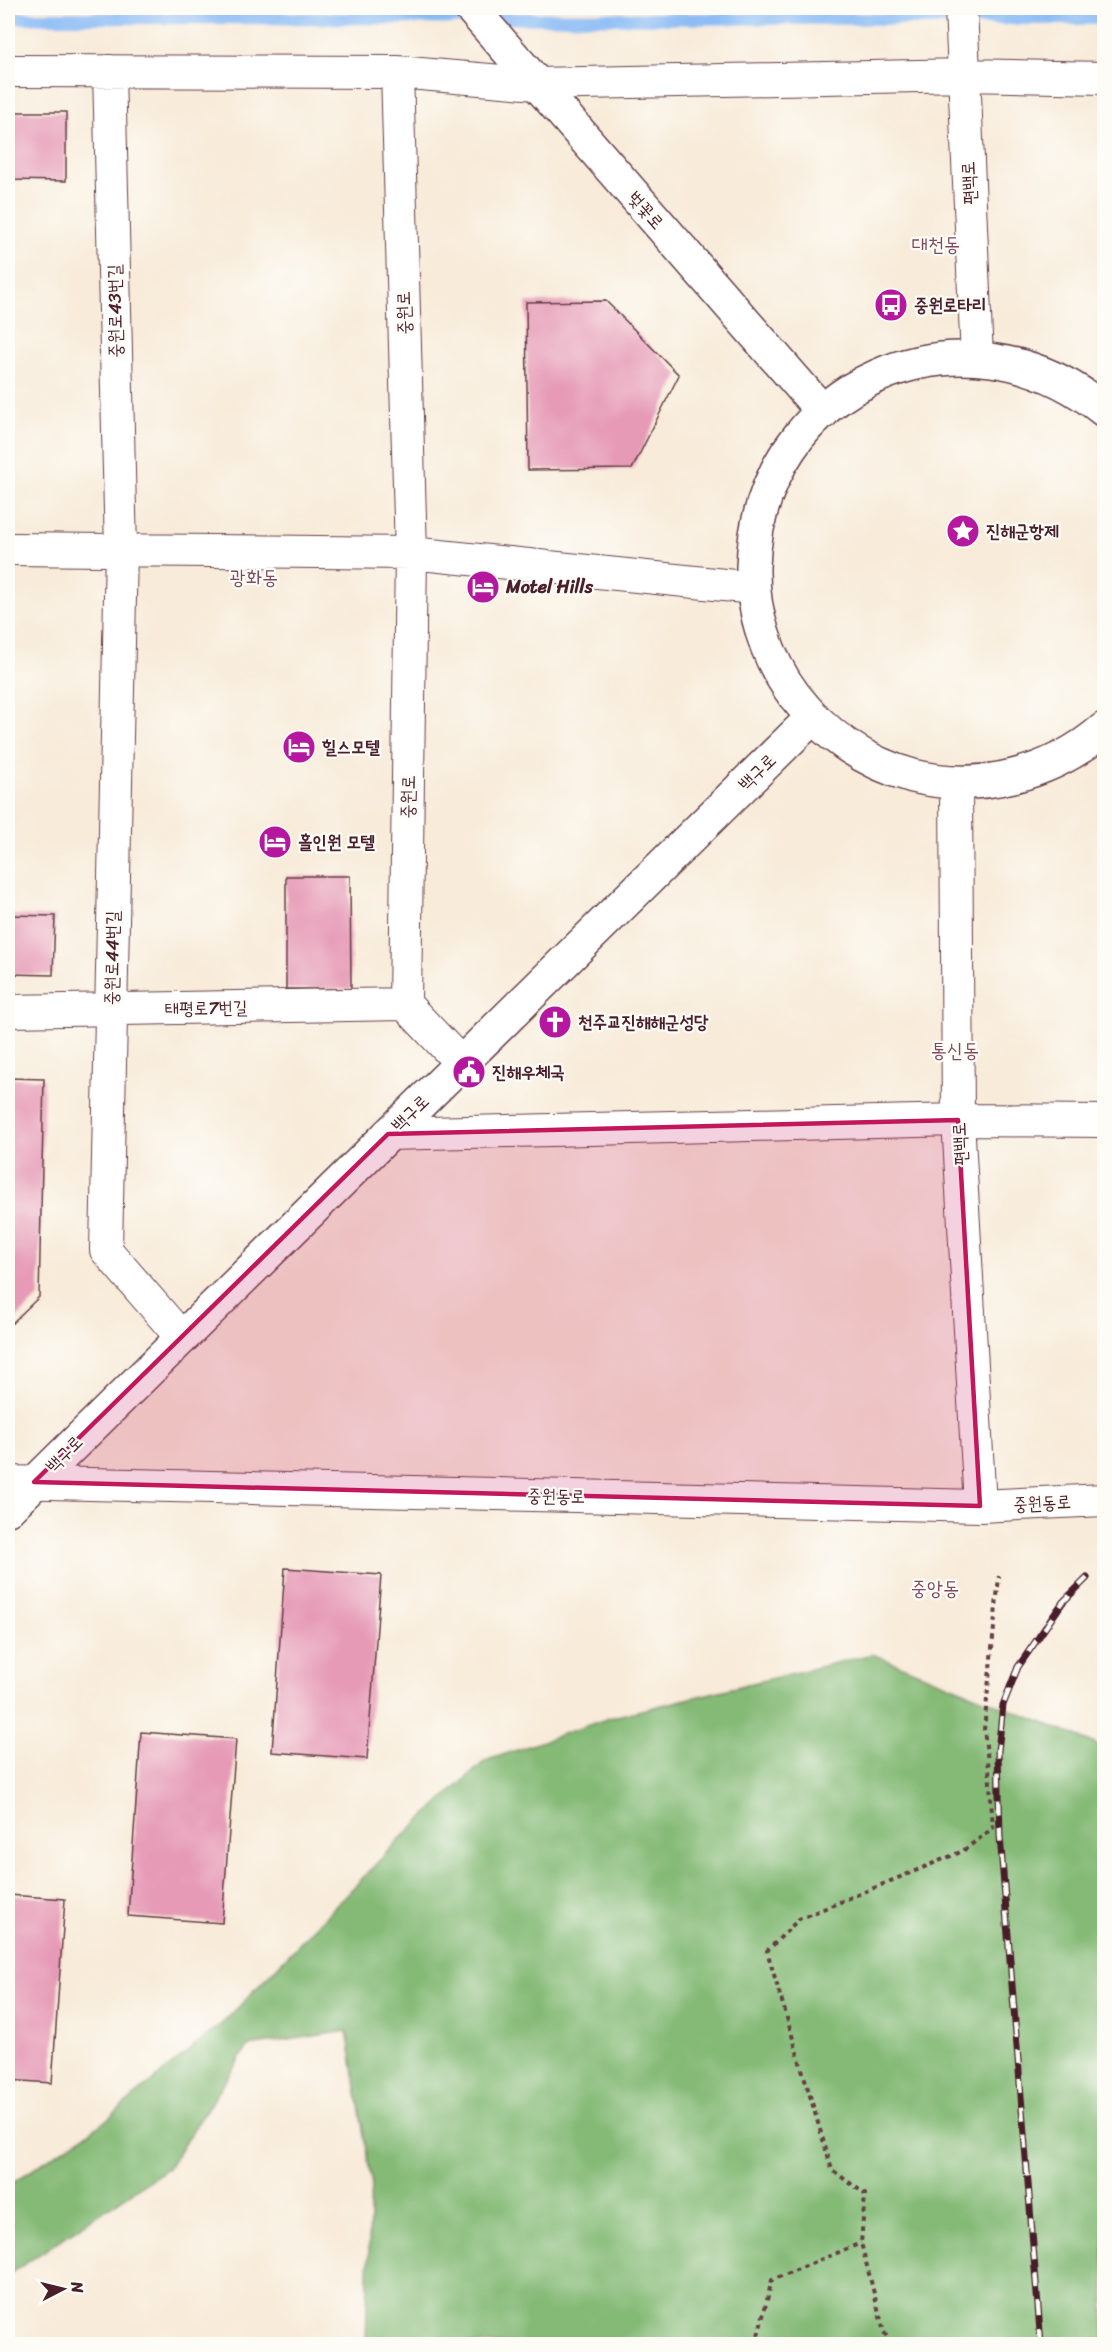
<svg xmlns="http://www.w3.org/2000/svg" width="1112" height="2352" font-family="Sriracha,'Poor Story',sans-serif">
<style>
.forest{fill:#84ba76;stroke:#676c50;stroke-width:1.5}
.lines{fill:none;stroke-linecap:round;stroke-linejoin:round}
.stream{stroke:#88baf5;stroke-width:12}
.building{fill:#e69ab6}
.minor-casing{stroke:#643e45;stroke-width:34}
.tertiary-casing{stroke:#643e45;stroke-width:36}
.path{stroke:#643e45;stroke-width:4;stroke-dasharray:4.5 4.5;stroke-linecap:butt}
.minor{stroke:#fff;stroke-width:32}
.tertiary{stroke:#fff;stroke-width:33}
.rail-casing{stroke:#4a1f2b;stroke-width:7}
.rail{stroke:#fdfcf7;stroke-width:4.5;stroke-dasharray:14;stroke-linecap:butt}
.marked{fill:#c2185b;fill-opacity:0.2;stroke:#c2185b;stroke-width:4.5;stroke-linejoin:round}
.labels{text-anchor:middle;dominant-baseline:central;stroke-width:4.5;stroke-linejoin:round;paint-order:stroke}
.street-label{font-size:18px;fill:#4a1f2b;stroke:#fdfcf7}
.poi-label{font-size:18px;font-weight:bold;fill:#4a1f2b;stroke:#fdfcf7;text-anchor:start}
.neighbourhood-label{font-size:20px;fill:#814a5c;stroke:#fdfcf7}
</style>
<rect width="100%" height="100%" fill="#fdfcf7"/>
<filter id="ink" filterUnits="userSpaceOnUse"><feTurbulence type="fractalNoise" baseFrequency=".0167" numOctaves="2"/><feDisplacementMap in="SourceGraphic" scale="12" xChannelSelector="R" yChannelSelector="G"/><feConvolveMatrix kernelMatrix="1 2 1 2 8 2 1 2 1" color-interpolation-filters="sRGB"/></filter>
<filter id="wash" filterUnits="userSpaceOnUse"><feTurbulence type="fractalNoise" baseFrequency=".008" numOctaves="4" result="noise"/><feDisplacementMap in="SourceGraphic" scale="24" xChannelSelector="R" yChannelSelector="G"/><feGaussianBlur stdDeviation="1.35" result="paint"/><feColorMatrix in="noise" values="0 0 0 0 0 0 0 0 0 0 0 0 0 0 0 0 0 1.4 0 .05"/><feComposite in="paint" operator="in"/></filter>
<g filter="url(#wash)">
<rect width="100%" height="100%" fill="#f8ebd9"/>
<path class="forest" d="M872,1654L1091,1742L1104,1750V2344H366L371,2180L347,2031L248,2046L168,2168L8,2275V2186L99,2126L226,2020L400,1839L485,1761L609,1718Z"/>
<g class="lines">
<path class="stream" d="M8,18L1104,19"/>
</g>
<g id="blocks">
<path class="building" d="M8,112H66V181L8,180Z
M606,301L679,375L632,469L528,470L526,302Z
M286,876H350L351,989H286Z
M8,915L55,916L53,975L8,974Z
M8,1078L44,1079L39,1297L8,1327Z
M285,1568L381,1575L367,1759L272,1752Z
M141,1732L236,1739L222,1923L128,1916Z
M8,1895L65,1899L52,2083L8,2080Z"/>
</g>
</g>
<g filter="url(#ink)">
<use href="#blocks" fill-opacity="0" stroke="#643e45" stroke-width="1.5"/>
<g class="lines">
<g class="minor-casing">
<path id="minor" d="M961,8L977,358
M8,71L397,72L537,84L964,75L1104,78
M109,71L121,550L106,1250L182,1338
M397,72L411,553L405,1004
M8,549L411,553L754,588
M956,782L958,1120L980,1506
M405,1004L461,1063
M8,1011L405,1004
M388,1134L958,1120L1104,1121
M8,1482L980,1506L1104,1500"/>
</g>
<g class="tertiary-casing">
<path id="tertiary" d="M471,8L823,412
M1104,410C963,295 758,382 753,567C752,612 767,659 794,695C824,734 865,763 913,776C980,793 1052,774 1104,729
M8,1509L813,717"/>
</g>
<path class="path" d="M756,2344L772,2280L861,2243
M891,2344L884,2332L861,2243L865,2194L832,2170L767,1951L799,1919L963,1851L993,1828L989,1769L984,1730L999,1576"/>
<use href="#minor" class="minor"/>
<use href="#tertiary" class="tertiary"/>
<g class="rail-casing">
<path id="rail" d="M1041,2344L1000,1836L998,1751L1003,1705L1018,1667L1063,1602L1087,1578"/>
</g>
<use href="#rail" class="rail"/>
</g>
</g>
<path class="marked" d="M958,1120L980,1506L34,1482L388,1134Z"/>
<defs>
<g id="bus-disc" transform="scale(1.725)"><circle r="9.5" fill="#b5179e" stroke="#fdfcf7"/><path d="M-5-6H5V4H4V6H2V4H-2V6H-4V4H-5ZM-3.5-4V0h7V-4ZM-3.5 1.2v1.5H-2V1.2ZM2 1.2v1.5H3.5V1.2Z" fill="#fff"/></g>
<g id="sight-disc" transform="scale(1.725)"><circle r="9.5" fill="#b5179e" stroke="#fdfcf7"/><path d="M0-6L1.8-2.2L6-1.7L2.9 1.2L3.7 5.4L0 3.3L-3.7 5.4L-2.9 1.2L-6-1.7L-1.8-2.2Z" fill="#fff"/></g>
<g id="hotel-disc" transform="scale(1.725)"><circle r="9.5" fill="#b5179e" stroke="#fdfcf7"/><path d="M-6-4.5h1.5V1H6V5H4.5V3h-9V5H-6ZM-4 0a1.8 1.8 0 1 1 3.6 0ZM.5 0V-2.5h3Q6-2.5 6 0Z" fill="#fff"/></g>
<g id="church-disc" transform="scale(1.725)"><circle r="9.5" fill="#b5179e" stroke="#fdfcf7"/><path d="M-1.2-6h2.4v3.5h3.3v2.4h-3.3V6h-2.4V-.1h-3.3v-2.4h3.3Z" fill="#fff"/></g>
<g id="civic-disc" transform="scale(1.725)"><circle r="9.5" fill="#b5179e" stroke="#fdfcf7"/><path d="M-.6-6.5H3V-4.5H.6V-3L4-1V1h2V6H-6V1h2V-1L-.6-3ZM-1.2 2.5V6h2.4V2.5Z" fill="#fff"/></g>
</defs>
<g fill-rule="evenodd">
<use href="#bus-disc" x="891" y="305"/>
<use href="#sight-disc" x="963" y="531"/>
<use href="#hotel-disc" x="483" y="587"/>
<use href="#hotel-disc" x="299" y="747"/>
<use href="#hotel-disc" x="275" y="842"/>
<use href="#church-disc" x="555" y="1022"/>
<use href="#civic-disc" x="469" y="1072"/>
</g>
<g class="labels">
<g class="street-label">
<text transform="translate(969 183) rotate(-93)">편백로</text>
<text transform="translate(646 210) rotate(49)">벚꽃로</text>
<text transform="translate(115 311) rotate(-91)">중원로43번길</text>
<text transform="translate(404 313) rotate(-92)">중원로</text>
<text transform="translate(757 772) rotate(-44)">백구로</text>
<text transform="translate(408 797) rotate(-89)">중원로</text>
<text transform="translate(112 958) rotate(-89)">중원로44번길</text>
<text transform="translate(206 1008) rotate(-1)">태평로7번길</text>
<text transform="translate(410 1113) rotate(-44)">백구로</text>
<text transform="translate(960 1144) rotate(-93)">편백로</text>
<text transform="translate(64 1454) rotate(-45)">백구로</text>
<text transform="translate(556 1496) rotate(1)">중원동로</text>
<text transform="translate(1042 1503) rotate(-3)">중원동로</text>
</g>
<g class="poi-label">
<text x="914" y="305">중원로타리</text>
<text x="986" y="531">진해군항제</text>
<text x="506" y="587">Motel Hills</text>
<text x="322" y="747">힐스모텔</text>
<text x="298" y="842">홀인원 모텔</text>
<text x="578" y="1022">천주교진해해군성당</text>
<text x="492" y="1072">진해우체국</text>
</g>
<g class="neighbourhood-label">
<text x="936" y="244">대천동</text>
<text x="254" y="577">광화동</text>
<text x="955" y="1050">통신동</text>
<text x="935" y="1588">중앙동</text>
</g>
</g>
<rect width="1112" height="2352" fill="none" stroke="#fdfcf7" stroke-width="30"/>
<g transform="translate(63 2289) rotate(83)" stroke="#fdfcf7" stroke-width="4.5" paint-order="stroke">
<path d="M0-4.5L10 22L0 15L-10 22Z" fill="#4a1f2b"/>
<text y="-9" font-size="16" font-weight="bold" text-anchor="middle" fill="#4a1f2b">N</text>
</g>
</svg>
